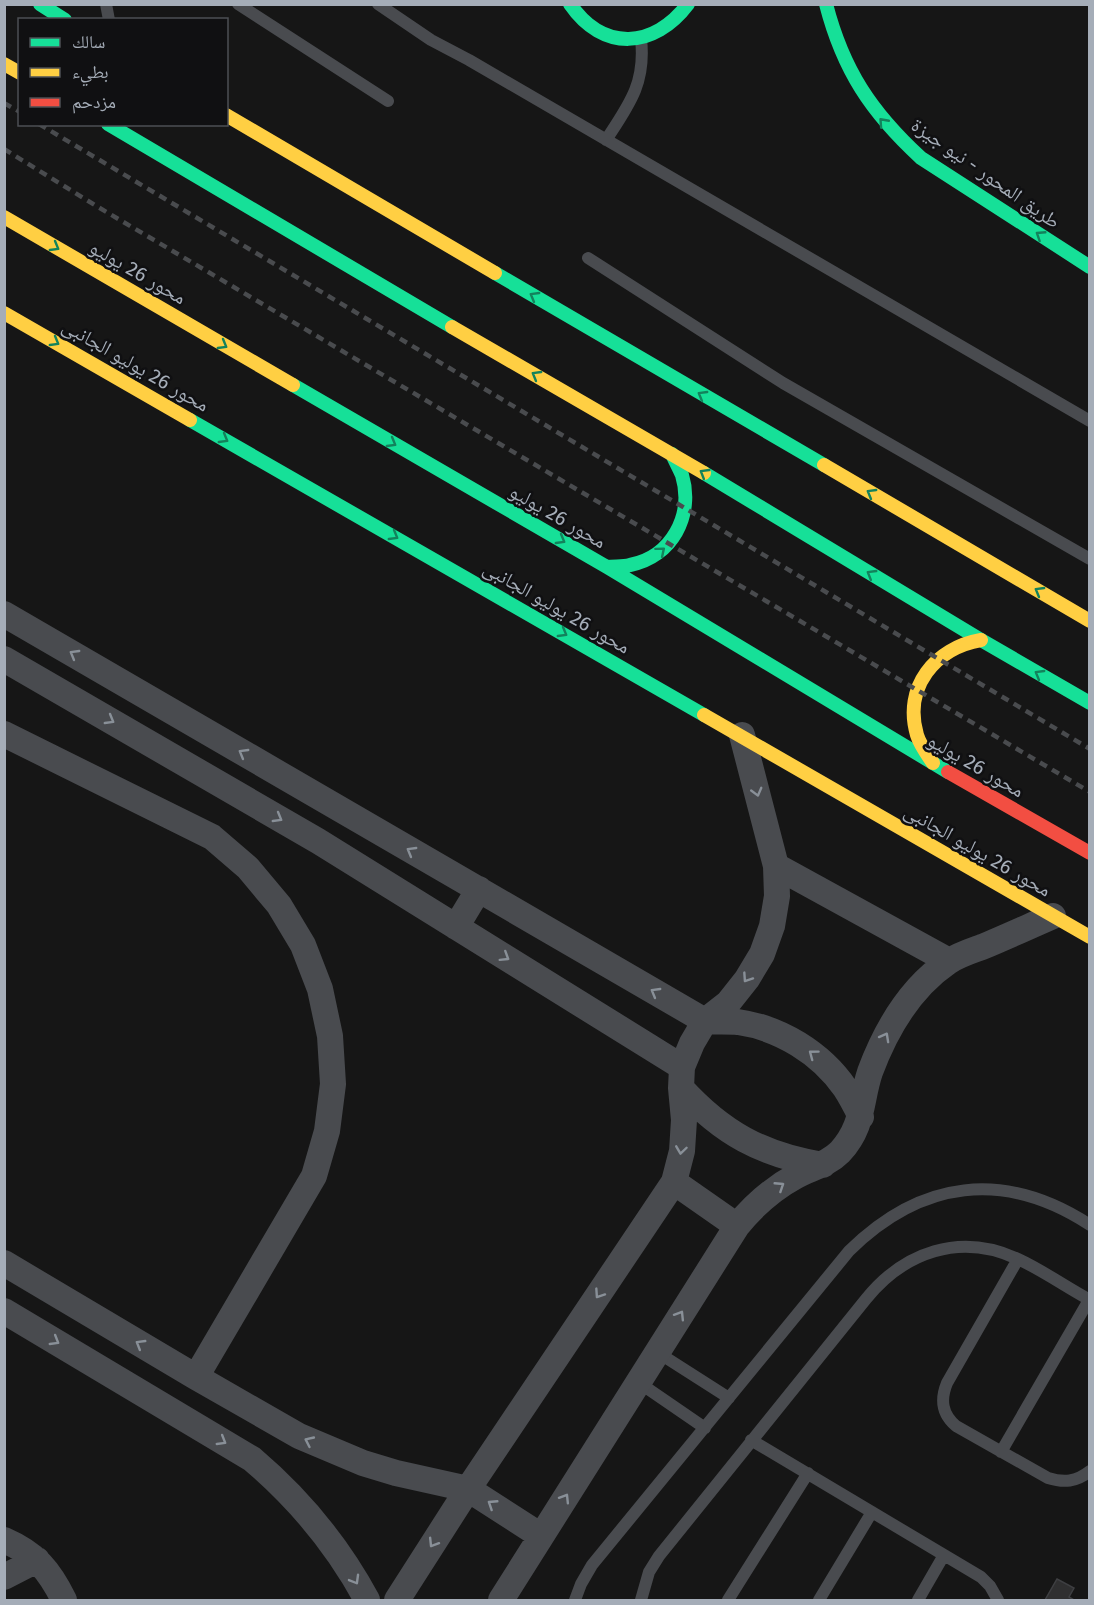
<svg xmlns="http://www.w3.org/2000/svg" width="1094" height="1605" font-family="'Fira Sans','Noto Naskh Arabic',sans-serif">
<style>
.building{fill:#2f2f30;stroke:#3e3f42;stroke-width:1.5}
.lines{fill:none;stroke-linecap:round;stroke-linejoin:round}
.lane{stroke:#494b4f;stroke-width:12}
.street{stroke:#494b4f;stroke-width:26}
.fast{stroke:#16e098;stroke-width:14}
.slow{stroke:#ffcf43;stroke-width:14}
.jam{stroke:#f24e42;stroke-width:14}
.rail{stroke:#494b4e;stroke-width:4.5;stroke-dasharray:8 6;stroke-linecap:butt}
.oneway{stroke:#13825c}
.oneway2{stroke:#899098}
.labels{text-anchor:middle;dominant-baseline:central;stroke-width:5;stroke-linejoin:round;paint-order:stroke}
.street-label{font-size:20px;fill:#a5adb8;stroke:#101012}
</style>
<rect width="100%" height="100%" fill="#161616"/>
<path class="building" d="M1057,1579L1074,1588L1069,1597L1074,1600H1045Z"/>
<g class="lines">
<path class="lane" d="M106,4L109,20
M238,4L388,101
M378,4L431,40L469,60L1090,421
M606,140C629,105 646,83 641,39
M588,258L783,383L1090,559
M1018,1259L947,1383C940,1400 942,1414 956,1426L1048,1478C1064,1483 1076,1482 1090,1471
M657,1352L729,1398
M638,1382L705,1428
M751,1440L981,1577L990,1586L998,1600
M1001,1452L1089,1300
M575,1600L581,1584L592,1565L849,1251C921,1180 1004,1169 1090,1225
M641,1600L649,1572L659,1556L866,1299C904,1252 960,1232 1018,1259C1042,1270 1066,1287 1090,1300
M728,1600L808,1473
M819,1600L872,1512
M918,1600L944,1555"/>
<path class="street" d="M4,614L705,1021C716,1022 727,1021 738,1022C780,1028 821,1053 845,1088C851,1097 856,1107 861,1117
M4,659L318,841L682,1067
M4,734L212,837L248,868L279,905L303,945L320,989L330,1036L333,1084L327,1131L314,1176L196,1377
M776,866L949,961
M456,927L479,889
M681,1088C722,1133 762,1155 823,1165
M674,1182L737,1226
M4,1263L196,1377L299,1436L363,1463L396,1473L468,1489L541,1536
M4,1311L252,1459C299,1499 338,1546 367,1600
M4,1540C36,1554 49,1570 64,1600
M4,1577L37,1560
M397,1600L468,1489L674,1182L682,1151L684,1120L681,1088L682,1067L692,1043L705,1021L728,1003L747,979L762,954L772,926L777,896L776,866L742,735
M501,1600L737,1226C754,1205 772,1189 796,1176C811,1168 827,1165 840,1152C864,1126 860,1102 870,1072C886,1029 910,988 948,962C958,955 971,951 982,947C1006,937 1030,926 1053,916"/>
<path class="fast" d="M40,4L65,20
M570,4C603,52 654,49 688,4
M826,4C843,70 871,112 921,158L1090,267
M108,124L452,327
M495,273L824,465
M293,385L607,567L948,772
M190,420L704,715
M704,473L981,640L1090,703
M607,567C615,566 623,567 630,565C672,557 694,515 682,475C679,468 675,461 672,454"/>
<path class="slow" d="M4,64L20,73
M226,115L495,273
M4,217L293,385
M4,313L190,420
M452,327L704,473
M824,465L1090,621
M704,715L1090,937
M933,763C927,754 920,745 917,735C903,687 935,648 981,640"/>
<path class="jam" d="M948,772L1090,853"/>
<path class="rail" d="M4,103L20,112
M39,124L1090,749
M4,149L98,207L1090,792"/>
</g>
<defs><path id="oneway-chevron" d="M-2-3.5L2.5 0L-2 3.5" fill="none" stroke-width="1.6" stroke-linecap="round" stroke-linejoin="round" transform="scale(1.5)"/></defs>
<g class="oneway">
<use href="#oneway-chevron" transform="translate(883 122) rotate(-132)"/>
<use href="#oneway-chevron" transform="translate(1040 235) rotate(-147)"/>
<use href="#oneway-chevron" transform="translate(55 247) rotate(30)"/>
<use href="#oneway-chevron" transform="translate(534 296) rotate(-150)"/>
<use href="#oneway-chevron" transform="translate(55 342) rotate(30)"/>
<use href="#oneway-chevron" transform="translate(223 345) rotate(30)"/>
<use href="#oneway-chevron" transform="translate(536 375) rotate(-150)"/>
<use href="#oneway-chevron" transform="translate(702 395) rotate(-150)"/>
<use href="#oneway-chevron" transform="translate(224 439) rotate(30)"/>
<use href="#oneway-chevron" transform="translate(392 443) rotate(30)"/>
<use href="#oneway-chevron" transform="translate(704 473) rotate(-149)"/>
<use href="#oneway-chevron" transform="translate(871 493) rotate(-150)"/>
<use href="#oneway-chevron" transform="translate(394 536) rotate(30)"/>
<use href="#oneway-chevron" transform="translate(561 540) rotate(30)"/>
<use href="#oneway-chevron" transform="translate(661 551) rotate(-40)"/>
<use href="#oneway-chevron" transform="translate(871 574) rotate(-149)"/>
<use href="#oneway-chevron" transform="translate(1039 591) rotate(-150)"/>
<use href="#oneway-chevron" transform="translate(563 633) rotate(30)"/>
<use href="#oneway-chevron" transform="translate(1039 674) rotate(-150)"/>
</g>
<g class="oneway2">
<use href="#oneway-chevron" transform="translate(74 654) rotate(-150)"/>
<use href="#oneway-chevron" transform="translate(110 720) rotate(30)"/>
<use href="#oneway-chevron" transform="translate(243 753) rotate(-150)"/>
<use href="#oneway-chevron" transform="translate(757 792) rotate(75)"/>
<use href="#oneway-chevron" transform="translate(278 818) rotate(30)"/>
<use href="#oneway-chevron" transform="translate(411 851) rotate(-150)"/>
<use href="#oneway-chevron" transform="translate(505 957) rotate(32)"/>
<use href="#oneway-chevron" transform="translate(747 978) rotate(124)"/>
<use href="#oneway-chevron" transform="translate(655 992) rotate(-150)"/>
<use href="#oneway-chevron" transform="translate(885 1037) rotate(-61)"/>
<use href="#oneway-chevron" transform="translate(813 1054) rotate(-143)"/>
<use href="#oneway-chevron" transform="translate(681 1150) rotate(98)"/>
<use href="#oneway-chevron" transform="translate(780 1186) rotate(-33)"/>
<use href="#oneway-chevron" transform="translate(599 1294) rotate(124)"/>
<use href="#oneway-chevron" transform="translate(680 1315) rotate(-58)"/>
<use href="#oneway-chevron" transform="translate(55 1341) rotate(31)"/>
<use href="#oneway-chevron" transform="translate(140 1344) rotate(-149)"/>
<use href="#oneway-chevron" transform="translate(222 1441) rotate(31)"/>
<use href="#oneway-chevron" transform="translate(309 1441) rotate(-155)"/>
<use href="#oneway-chevron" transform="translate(565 1498) rotate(-58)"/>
<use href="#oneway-chevron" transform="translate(492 1504) rotate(-147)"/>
<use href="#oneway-chevron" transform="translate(433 1543) rotate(122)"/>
<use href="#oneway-chevron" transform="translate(355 1580) rotate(60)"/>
</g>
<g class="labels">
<g class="street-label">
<text transform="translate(986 173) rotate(35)">طريق المحور - نيو جيزة</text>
<text transform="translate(138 272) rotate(30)">محور 26 يوليو</text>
<text transform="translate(136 365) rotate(30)">محور 26 يوليو الجانبى</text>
<text transform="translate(558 516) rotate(30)">محور 26 يوليو</text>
<text transform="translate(557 607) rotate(30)">محور 26 يوليو الجانبى</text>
<text transform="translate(976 765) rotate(30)">محور 26 يوليو</text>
<text transform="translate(978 850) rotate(30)">محور 26 يوليو الجانبى</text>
</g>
</g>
<rect width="1094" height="1605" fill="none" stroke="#a5adb8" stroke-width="12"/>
<rect x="18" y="18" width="210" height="108" fill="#101012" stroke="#4c4f54" stroke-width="1.5"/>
<rect x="30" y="38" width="30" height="9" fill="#16e098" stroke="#4c4f54" stroke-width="1.5"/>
<text x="72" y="48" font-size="18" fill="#a5adb8">سالك</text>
<rect x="30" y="68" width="30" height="9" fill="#ffcf43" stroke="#4c4f54" stroke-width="1.5"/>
<text x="72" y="78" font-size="18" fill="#a5adb8">بطيء</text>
<rect x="30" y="98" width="30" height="9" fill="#f24e42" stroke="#4c4f54" stroke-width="1.5"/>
<text x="72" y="108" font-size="18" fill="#a5adb8">مزدحم</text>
</svg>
